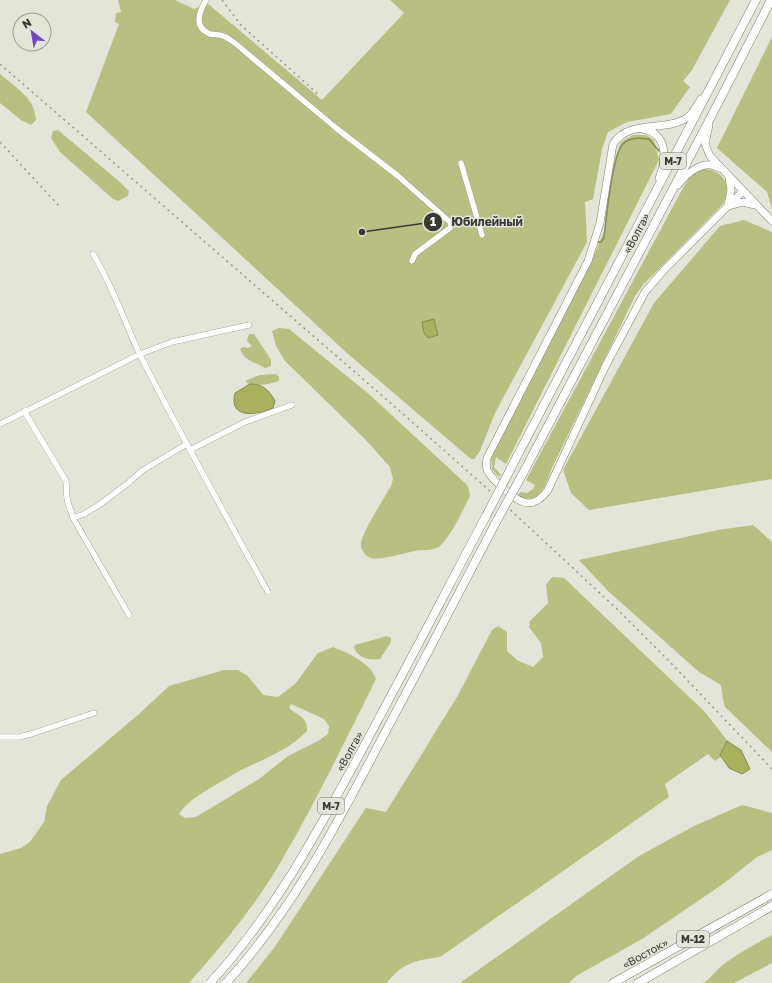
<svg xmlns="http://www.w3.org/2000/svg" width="772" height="983" font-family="'Golos Text',sans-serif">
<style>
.green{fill:#b8bf80;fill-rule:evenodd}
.water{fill:#a9b15e;stroke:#878d52}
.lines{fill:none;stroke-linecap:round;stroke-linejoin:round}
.stream{stroke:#878d52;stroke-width:1.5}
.minor-casing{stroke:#808278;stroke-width:6}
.major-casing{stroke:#808278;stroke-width:8}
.highway-casing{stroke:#808278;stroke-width:9}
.minor{stroke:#fff;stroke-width:5.5}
.major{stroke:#fff;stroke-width:7}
.highway{stroke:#fff;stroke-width:8}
.rail{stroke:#96978e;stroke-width:1.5;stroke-dasharray:2 4;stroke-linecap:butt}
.highway-bridge-casing{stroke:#808278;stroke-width:9;stroke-linecap:butt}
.highway-bridge{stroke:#fff;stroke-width:8}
.labels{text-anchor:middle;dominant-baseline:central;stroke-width:3;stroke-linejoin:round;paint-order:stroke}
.shield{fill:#e3e5d9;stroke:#6c6d66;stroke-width:1}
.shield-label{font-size:10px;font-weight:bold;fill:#393a35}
.street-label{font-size:11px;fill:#393a35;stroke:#e3e5d9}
.leader{fill:none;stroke:#393a35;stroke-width:1.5}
.callout-dot{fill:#393a35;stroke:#e3e5d9;stroke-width:1.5}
.mark-label{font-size:12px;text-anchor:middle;font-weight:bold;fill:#fff}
.callout-label{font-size:12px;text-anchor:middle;font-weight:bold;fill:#393a35;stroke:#e3e5d9;stroke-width:3;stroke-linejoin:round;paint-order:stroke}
</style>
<rect width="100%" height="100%" fill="#e3e5d9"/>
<path class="green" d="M118,0H175L194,9L207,3L322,100L404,13L390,0H730L692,70L683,81L690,87L671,114L627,122L608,132L602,149L593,199L585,202L587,242L495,413L480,451L474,459H471L348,354L86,112L119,24L115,22L116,13L121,12Z
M772,37V209L767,192L717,148Z
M0,74C15,87 35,98 36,120L31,125L21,120L0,103Z
M58,130L121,183L129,191L128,196L118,201L113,199L60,152L51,138L53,131Z
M633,135H646L654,140L659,160L506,464L496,457L494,467L501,475L499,477L492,469L491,456L591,263L604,231L615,158L621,142Z
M703,169C723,169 733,186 723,204L643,285L635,296L551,470C546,487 539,505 518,496L520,492L527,493L533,489L535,485L526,480L684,186L692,174Z
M744,220L772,232V479L589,510L571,493L563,470L654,303L720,226Z
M279,328L289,329L370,395L466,484L469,489L470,496C463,510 451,536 440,546C435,550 428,550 422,550C408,551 384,561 371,558C366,557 361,550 361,545C360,535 385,497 391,486L393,479L390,467L364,438L285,361L276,346L272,331Z
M249,334H254L271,360V366L265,368C253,360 246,363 240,349L243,347L248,348L252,346L247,341Z
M276,374L279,377V381C269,384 255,388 246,382L247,380L260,375Z
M753,525L772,542V752L725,707L723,700L721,685L699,672L608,591L579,560L718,530Z
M552,577L564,578L705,712L733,748L715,761L708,754L665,784L669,797L440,957C417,960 401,963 387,983H246L274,948L366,808L386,812L457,697L492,630L498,626L507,632V651L517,660L533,667L543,657L541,643L529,627L530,621L548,603L546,585Z
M387,636L391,638V642L380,659C370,661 358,658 354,648L355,645Z
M333,647C348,653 371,663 376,679C344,743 313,808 276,870C251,911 220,948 189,983H0V854L21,848L30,842L44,822L47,806L61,780L139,714L169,686L224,670H238L248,676L263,695L278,697L295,684L318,653ZM291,704L324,719L329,726L328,734L318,741L288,756L259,779L196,817L185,818L179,814C187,802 200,794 212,787C221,782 230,776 239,771C263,759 288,751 307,731C308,717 298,716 289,708Z
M742,805L772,813V850L757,857L723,884L642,939L576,976L569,983H460L639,856L694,826Z
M772,935V963L734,983H703C712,978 716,970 724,964C739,953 755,944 772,935Z"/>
<path class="water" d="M434,319L438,335L428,338L424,333L422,322Z
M250,384C263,384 269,390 275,401L273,408C258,415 228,420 235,393Z
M727,741L741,750L750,769L742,774L729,768L720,755Z"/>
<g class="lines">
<path class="stream" d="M596,242H601L604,238C606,221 612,154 623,144C630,137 639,138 649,139L659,151"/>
<g class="minor-casing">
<path id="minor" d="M206,0C199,12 193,27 210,34C214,35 219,34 223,36C227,37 232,41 236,44L336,128L398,176L451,223L450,228L415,254L412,261
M461,163L482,235
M93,254C113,286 124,321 140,355C181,435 224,513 268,592
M24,411L66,481L67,499L73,518L129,615
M0,424L140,354L172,342L249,325
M190,450L245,422L292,405
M73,518L84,514L99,505L127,484L143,470L187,444
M0,737H19L34,733L94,713"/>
</g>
<g class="major-casing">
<path id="major" d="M701,99C697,105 693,113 688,117C666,133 630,118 613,144L600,223L588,261L487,458C486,462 486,466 487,470C492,480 517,503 528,503C537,503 543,497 548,490L605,367L645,292L664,270L743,191
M709,125L705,144L710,156L772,221
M642,129C668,133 667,159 659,178
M678,185C687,173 704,158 719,168
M728,205L731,190L729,178
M729,206L743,202L755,205"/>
</g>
<g class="highway-casing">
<path id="highway" d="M511,468L756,0
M521,477L713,113L771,0
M210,983C272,916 314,838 357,759C401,678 443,597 486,516
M226,983C291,912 335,828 379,744C418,671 457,597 495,524
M613,983L772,894
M638,983L772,906"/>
</g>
<use href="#minor" class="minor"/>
<use href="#major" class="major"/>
<use href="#highway" class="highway"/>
<path class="rail" d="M222,0L241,25L320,96
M0,64L402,413L491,492L617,609L668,660L772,769
M0,142L60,207"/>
<g class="highway-bridge-casing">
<path id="highway-bridge" d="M486,516L511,468
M495,524L521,477"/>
</g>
<use href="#highway-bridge" class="highway-bridge"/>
</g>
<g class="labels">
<g class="shield">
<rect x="660" y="153" width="26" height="16" rx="3"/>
<rect x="318" y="798" width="26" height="16" rx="3"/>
<rect x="677" y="931" width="32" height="16" rx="3"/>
</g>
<g class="shield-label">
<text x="673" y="161">М-7</text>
<text x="331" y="806">М-7</text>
<text x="693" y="939">М-12</text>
</g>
<g class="street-label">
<text transform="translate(636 233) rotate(-62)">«Волга»</text>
<text transform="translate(349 751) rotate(-61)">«Волга»</text>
<text transform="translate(645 953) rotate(-29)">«Восток»</text>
</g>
</g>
<path class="leader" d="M362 232L433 222"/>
<g class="callout-dot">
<circle cx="362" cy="232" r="4"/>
<circle cx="433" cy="222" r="10"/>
</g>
<g class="mark-label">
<text x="433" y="226">1</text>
</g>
<g class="callout-label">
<text x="487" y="226">Юбилейный</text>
</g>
<g transform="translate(32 32) rotate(329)"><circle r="19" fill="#e3e5d9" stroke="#9fa197"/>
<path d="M0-3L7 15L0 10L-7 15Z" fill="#6f48c1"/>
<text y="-6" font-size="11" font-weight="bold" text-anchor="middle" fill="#393a35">N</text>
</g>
</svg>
